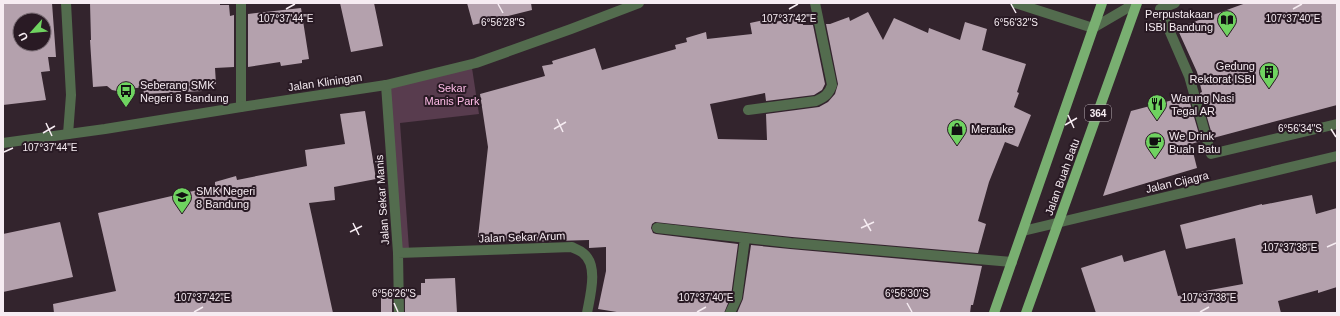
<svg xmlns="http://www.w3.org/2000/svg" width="1340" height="316" font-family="Helvetica,sans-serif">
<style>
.green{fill:#583c4e}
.building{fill:#b4a1ad;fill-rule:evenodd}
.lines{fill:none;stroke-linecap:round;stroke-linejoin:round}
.minor{stroke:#536c4e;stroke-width:10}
.tertiary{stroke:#536c4e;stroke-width:10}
.primary{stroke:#79af71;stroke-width:10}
.ticks{fill:none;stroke:#f6ecf2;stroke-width:1.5}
.labels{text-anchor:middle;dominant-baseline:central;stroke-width:4;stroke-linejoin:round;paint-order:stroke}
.shield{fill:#291a24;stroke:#b8adb4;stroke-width:1}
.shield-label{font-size:10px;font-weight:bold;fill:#f6ecf2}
.poi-label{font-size:11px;fill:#f6ecf2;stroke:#291a24;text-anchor:start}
.street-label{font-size:11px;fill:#f6ecf2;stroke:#291a24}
.park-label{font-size:11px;fill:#ffbde8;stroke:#291a24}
.ticks-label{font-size:10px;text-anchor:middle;fill:#f6ecf2;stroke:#291a24;stroke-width:4;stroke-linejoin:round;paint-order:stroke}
</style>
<rect width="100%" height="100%" fill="#33242d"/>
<path class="green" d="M472,68L479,114L400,123L409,249L401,250L388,87Z"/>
<path class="building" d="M3,3H52L56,57H48L50,71L41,72L46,100L3,105ZM20,20H44V44H20Z
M90,3H220V5H229L230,16L234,15V67L215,68L216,84L203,85V91L144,94L143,87L117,91L112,90L107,86L93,87L90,40H91Z
M340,3H374L383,46L351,52Z
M467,3H531L532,10L473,25Z
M1246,3H1337V105L1213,138L1200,93L1202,92L1197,72L1177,28Z
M301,8L309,59L302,60V63L281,66L280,62L248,67V14Z
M868,12L883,40L894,18L928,33L929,28L960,40L965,22L987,29L982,50L1026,64L1017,92L1019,93L1014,107L1031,115L1018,147L1005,142L989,182L978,221L986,224L978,253L792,237L655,222L652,224L651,228L653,233L656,234L738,244L731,296L724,313H623L598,309L606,271V247L589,248V240L520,242L478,237L488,147L480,94L545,76L542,66L553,64L552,61L595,48L602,70L676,49L675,45L687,42L686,38L706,32L707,39L752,34L750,23L773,18L774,22L802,17L803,25H813L825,84L822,90L814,95L766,101L765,93L710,104L718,139L767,140L766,114L819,107L828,102L835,94L838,84L826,24H830L849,17L850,21Z
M1188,96L1201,141L1191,144L1197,168L1103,196L1131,111Z
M365,111L376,179L334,187L335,200L309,203L333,313H54L53,304L116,291L98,213L215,186V182L236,176L237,180L307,166L305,150L345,144L340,114Z
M1312,195L1316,214L1337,208V287L1318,293V290L1278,301L1281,313H1096L1081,268L1122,255L1124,262L1165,250L1178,296L1243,284L1235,238L1186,249L1180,225L1262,204V205Z
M60,222L73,277L3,292V234Z
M751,245L790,249L982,266L973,305H971L970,313H737L743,299Z
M455,278L457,313H405V296L421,295V283H425V279Z
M381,297H392V313H381Z"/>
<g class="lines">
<path class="minor" d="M66,3L71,95L68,134
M241,3V107
M1175,3L1160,9L1189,76L1211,154L1337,124
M386,85L398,253L399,313
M748,110L816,101C825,97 829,94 832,85L815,3
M657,228L791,243L1012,262
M398,253L572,247C575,249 580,250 583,253C599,265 590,296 587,313
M730,313L737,298L745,238"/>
<path class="tertiary" d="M1015,3L1093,28L1136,3
M3,143L105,129L241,107L386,85L476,63L571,29L639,3
M1023,231L1337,156"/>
<path class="primary" d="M994,313L1102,3
M1026,313L1137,3"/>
</g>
<path class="ticks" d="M498,4L503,13M1011,4L1016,13M286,9L295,4M789,9L798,4M1293,9L1302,4M1068,115L1074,128M557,119L563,132M46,123L52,136M1065,125L1077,118M554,129L566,122M1331,129L1336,137M43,133L55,126M4,152L13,148M864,219L871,231M353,223L359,235M861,228L874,222M350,232L362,226M1327,247L1336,243M394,303L398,312M907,303L912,312M194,312L203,307M697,312L706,307M1200,312L1209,307"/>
<defs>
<g id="library-pin" transform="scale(1)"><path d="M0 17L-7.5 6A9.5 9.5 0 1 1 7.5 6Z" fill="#6fd360" stroke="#291a24"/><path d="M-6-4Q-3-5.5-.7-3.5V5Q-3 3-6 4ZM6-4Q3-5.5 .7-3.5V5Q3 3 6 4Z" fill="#111"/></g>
<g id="building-pin" transform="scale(1)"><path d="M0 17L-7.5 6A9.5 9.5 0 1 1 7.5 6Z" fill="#6fd360" stroke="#291a24"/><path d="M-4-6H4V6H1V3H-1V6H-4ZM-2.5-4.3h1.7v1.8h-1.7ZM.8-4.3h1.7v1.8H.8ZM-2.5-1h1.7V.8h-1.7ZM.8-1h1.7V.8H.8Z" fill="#111"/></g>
<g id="bus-pin" transform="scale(1)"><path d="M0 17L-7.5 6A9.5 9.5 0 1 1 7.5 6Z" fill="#6fd360" stroke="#291a24"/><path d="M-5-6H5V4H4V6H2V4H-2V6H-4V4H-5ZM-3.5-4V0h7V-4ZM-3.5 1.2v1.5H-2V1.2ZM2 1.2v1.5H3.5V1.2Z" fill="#111"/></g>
<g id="restaurant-pin" transform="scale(1)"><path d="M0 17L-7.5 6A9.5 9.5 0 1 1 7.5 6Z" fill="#6fd360" stroke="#291a24"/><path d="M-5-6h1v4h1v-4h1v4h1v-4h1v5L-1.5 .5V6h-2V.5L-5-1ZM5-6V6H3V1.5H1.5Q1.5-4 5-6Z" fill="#111"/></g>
<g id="shop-pin" transform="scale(1)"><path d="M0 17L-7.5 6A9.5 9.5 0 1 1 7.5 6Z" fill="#6fd360" stroke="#291a24"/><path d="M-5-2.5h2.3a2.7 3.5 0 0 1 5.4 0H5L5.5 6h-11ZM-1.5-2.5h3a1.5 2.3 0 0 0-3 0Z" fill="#111"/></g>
<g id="cafe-pin" transform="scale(1)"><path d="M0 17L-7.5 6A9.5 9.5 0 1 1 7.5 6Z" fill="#6fd360" stroke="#291a24"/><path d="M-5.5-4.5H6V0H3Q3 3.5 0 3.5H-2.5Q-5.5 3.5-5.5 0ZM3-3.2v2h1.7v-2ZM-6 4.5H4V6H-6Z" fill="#111"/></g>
<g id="school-pin" transform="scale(1)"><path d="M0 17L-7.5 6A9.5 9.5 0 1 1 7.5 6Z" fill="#6fd360" stroke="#291a24"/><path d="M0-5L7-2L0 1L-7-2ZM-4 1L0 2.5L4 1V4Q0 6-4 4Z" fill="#111"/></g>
</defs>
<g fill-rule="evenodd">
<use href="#library-pin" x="1227" y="20"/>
<use href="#building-pin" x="1269" y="72"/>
<use href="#bus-pin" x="126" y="91"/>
<use href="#restaurant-pin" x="1157" y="104"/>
<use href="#shop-pin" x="957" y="129"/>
<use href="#cafe-pin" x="1155" y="142"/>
<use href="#school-pin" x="182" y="197"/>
</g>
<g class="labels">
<rect class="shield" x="1085" y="105" width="26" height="16" rx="3"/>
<g class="shield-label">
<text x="1098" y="113">364</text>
</g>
<g class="poi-label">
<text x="1213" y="14" text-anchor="end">Perpustakaan<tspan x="1213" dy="13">ISBI Bandung</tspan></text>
<text x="1255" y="66" text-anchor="end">Gedung<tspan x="1255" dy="13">Rektorat ISBI</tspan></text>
<text x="140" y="85">Seberang SMK<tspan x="140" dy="13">Negeri 8 Bandung</tspan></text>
<text x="1171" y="98">Warung Nasi<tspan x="1171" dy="13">Tegal AR</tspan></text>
<text x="971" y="129">Merauke</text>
<text x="1169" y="136">We Drink<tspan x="1169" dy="13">Buah Batu</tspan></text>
<text x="196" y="191">SMK Negeri<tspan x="196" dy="13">8 Bandung</tspan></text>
</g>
<g class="street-label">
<text transform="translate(325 82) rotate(-8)">Jalan Kliningan</text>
<text transform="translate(1062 177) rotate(-70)">Jalan Buah Batu</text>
<text transform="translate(1177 182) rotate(-13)">Jalan Cijagra</text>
<text transform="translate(382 200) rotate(-94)">Jalan Sekar Manis</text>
<text transform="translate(522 237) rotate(-2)">Jalan Sekar Arum</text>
</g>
<g class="park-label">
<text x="452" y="88">Sekar<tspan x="452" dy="13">Manis Park</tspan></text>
</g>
</g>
<g class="ticks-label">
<text x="286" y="22">107°37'44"E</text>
<text x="789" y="22">107°37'42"E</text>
<text x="1293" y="22">107°37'40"E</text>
<text x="1016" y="26">6°56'32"S</text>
<text x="503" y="26">6°56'28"S</text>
<text x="1300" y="132">6°56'34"S</text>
<text x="50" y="151">107°37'44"E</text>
<text x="1290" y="251">107°37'38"E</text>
<text x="394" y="297">6°56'26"S</text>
<text x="907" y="297">6°56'30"S</text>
<text x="203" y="301">107°37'42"E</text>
<text x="706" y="301">107°37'40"E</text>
<text x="1209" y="301">107°37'38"E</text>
</g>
<rect width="1340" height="316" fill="none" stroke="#f6ecf2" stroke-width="8"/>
<g transform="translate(32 32) rotate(243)"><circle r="19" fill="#291a24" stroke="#7b6e76"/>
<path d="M0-3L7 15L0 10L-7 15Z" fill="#6fd360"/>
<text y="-6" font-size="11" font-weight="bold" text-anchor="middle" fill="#f6ecf2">U</text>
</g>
</svg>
